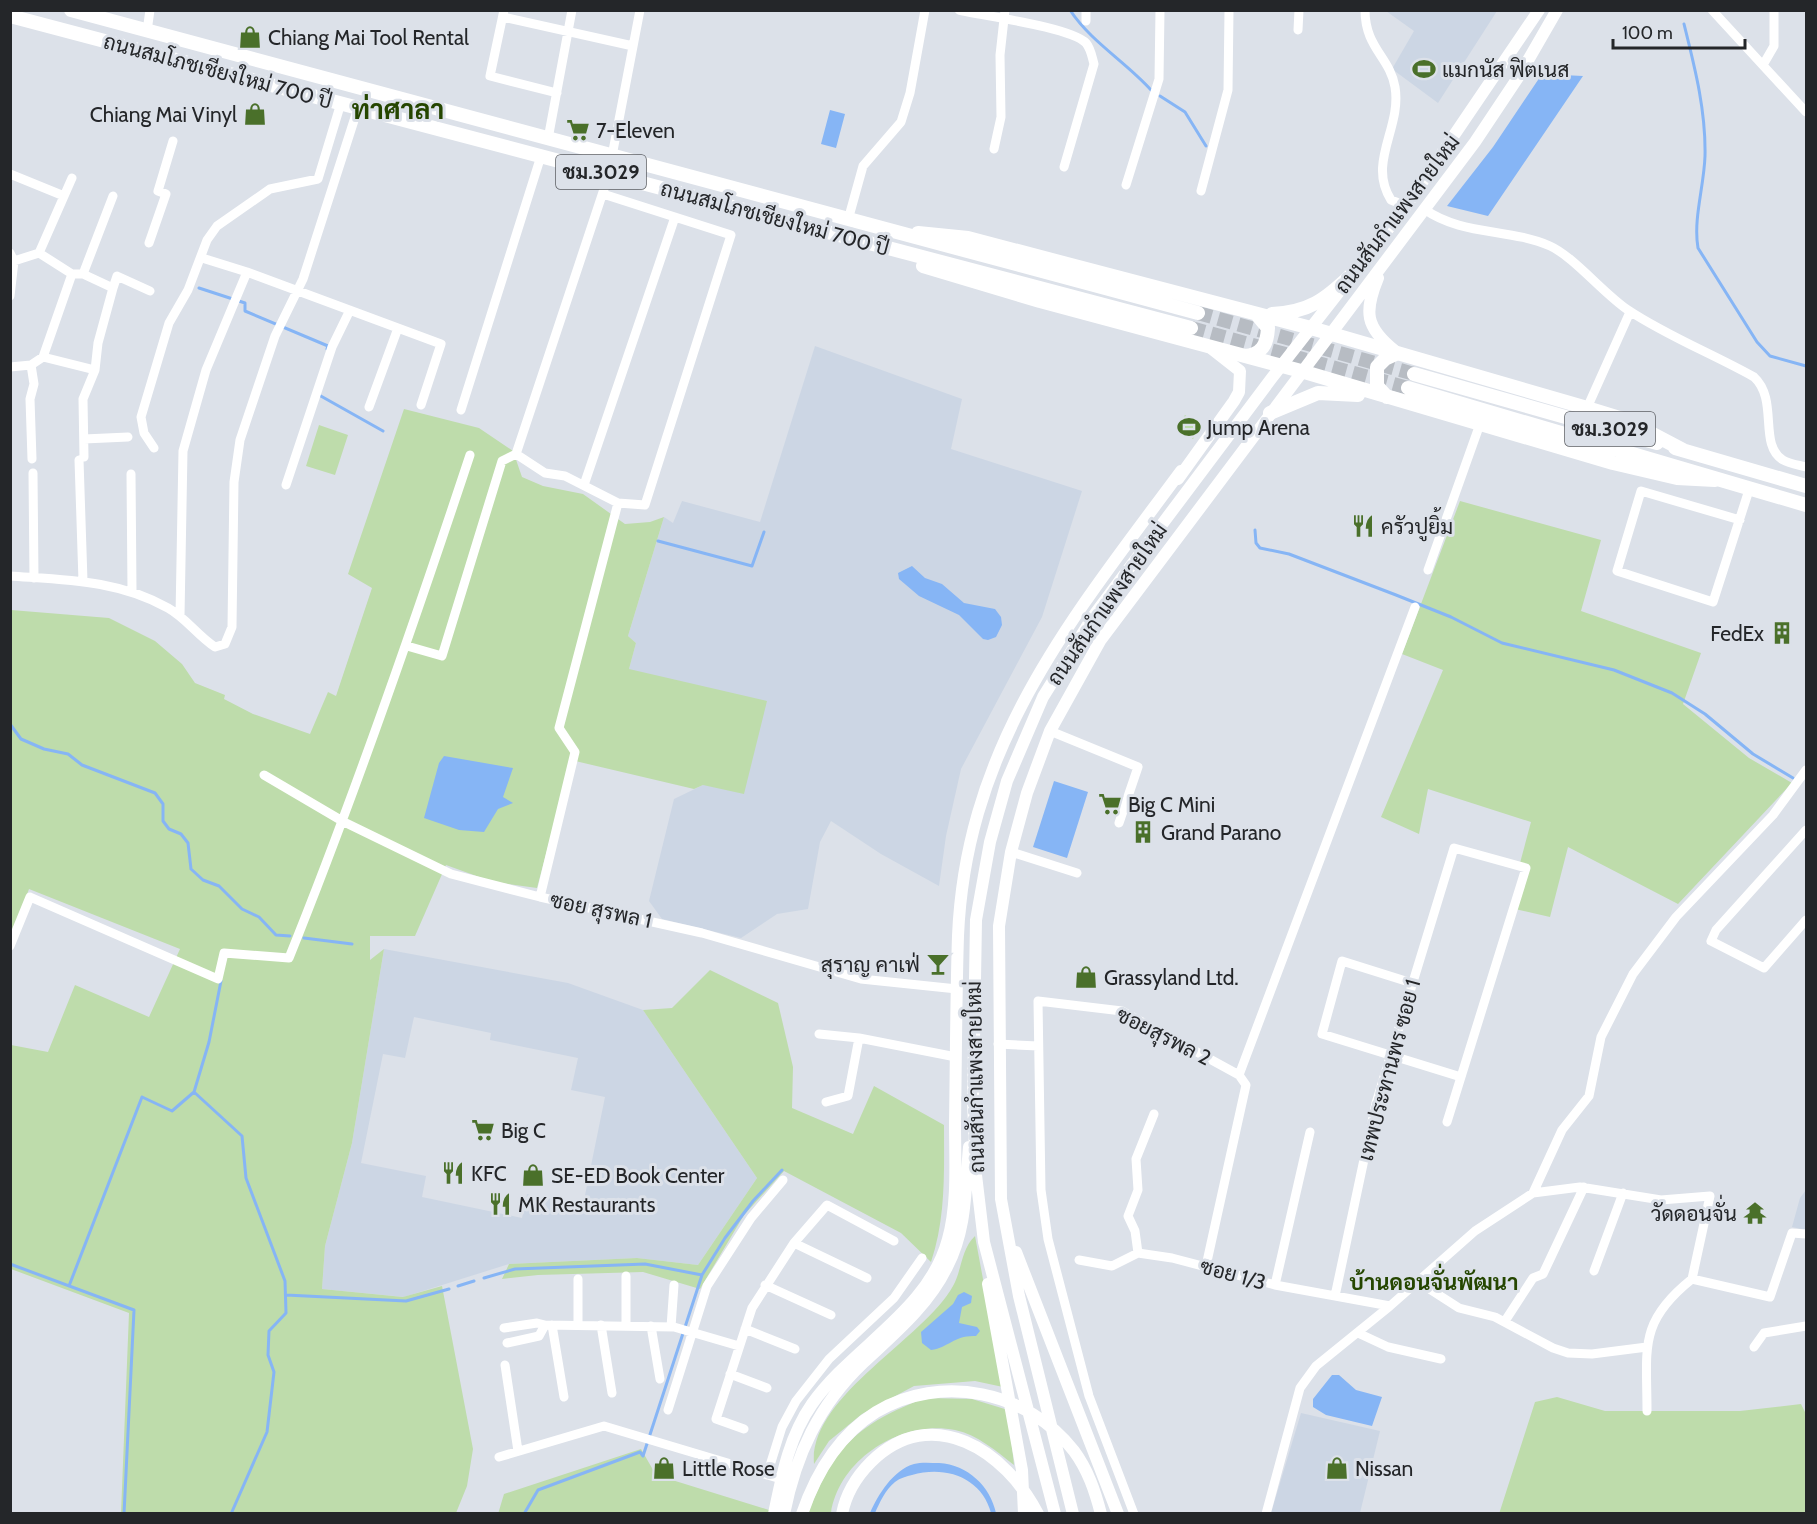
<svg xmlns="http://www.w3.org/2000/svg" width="1817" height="1524" font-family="Cabin,Sarabun,sans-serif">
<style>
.built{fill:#ccd6e4;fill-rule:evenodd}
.green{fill:#bedcab}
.water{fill:#86b5f5}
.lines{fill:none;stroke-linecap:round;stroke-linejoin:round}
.stream{stroke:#86b5f5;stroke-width:3}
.primary-tunnel{stroke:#b7bcc3;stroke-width:14;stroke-dasharray:14 7;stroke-linecap:butt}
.minor{stroke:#fff;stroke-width:9}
.secondary{stroke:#fff;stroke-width:12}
.primary{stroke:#fff;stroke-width:14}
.labels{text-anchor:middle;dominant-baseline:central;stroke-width:6;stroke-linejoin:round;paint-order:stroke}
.shield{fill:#dce1e9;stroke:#5b5e63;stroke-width:1.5}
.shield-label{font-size:20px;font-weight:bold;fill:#242629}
.poi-label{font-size:21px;fill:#242629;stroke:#dce1e9;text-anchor:start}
.street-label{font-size:21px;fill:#242629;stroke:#dce1e9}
.neighbourhood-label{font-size:22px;font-weight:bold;fill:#254600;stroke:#dce1e9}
.district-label{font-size:27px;font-weight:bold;fill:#254600;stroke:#dce1e9}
</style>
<rect width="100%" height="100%" fill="#dce1e9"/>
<path class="built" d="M1386,11H1497L1438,103L1392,69L1414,31Z
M815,346L962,399L951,449L1082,491L1042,617L961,769L946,836L939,886L881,854L831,821L820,842L808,909L777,914L741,938L662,919L649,901L674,799L703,785L629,669L636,643L628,636L664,517L673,523L682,501L760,522Z
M384,949L568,983L643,1010L757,1178L698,1265L637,1258L509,1264L404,1297L322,1289L325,1246L352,1143ZM414,1017L491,1033L490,1040L578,1058L571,1090L605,1097L583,1205L527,1194L522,1218L422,1197L426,1176L361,1163L383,1054L405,1058Z
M1806,1190V1230L1792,1227L1800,1198Z
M1301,1413L1380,1431L1360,1513H1271Z"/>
<path class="green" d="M404,409L479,428L513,451L522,477L543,486L583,494L625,524L650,522L664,517L628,636L636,643L629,669L767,701L744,794L703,785L694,789L571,760L537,888L493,882L446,865L415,936H370V960L384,949L352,1143L325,1246L322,1289L403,1297L442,1286L473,1449L467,1486L456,1513H121L129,1313L11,1269V1045L48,1052L75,985L149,1017L180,949L29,889L11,937V610L109,618L155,641L182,664L195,683L225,695L224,699L253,714L310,734L328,692L336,696L372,588L348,574Z
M1185,415L1201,426L1193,439L1176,427Z
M319,425L348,435L335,475L306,466Z
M1460,501L1601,540L1581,611L1701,653L1683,704L1749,758L1792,783L1678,904L1568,847L1550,917L1515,909L1529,864L1520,863L1531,822L1428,789L1419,834L1381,817L1443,670L1402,654Z
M710,970L778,1003L793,1067L792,1108L853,1134L874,1086L944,1125C944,1172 946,1217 931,1262L901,1233L784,1171L744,1215L700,1289L643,1272L538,1275L502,1279L509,1264L637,1258L698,1265L757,1178L643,1010L672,1008Z
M975,1236L1003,1387L975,1381L914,1386L862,1414L829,1441L814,1464C808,1397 923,1340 953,1286C962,1270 961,1249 975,1236Z
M1557,1397L1605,1411H1740L1801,1404L1806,1414V1512L1499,1514L1535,1402Z
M925,1398L972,1399L1008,1410L1014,1465C996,1451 978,1435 955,1430C902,1419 839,1459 831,1513L808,1514C834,1446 858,1424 925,1398Z
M641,1449L656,1475L769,1510V1514H498L504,1494Z"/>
<path class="water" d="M1542,74L1583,76L1488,216L1447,206L1493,147Z
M830,110L845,114L836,148L821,144Z
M912,566L925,578L942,584L964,603L995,609L1001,617L1002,625L996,637L988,640L983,639L959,615L919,596L899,579L898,573Z
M444,756L513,768L503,797L513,803L498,809L484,832L459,830L424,818L439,763Z
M1054,781L1088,792L1067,858L1033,847Z
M964,1292L972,1296L971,1303L962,1307L959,1323L977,1327L980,1331L976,1336C954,1335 950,1347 931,1350L922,1343L921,1332L953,1304L958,1295Z
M1332,1375H1339L1356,1390L1382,1397L1372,1426L1326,1415L1313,1407V1399Z
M939,1463C968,1465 990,1486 996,1513H991C982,1478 946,1465 912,1475C907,1476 900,1478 895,1482C885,1490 880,1502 875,1513H870C878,1495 893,1470 914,1464C921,1462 931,1463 939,1463Z"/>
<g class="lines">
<path class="stream" d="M1070,10C1091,42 1126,62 1151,90
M1684,24C1695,68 1706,111 1705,156C1704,187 1693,219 1698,248L1757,342L1770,356L1806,366
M1160,96L1185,112L1206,146
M199,288L245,303V311L328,346L327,349
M319,395L383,431
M1255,530L1256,543L1260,548L1289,554L1396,595L1451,617L1502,643L1614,670L1672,693L1705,714L1753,754L1793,778
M658,541L752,566L764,532
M10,724L21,739L44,749L68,754L82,765L155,793L163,804V821L169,829L181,834L188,843L191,869L203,880L219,886L242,909L259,917L276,935L290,936
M304,938L352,944
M221,981L209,1042L194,1092L242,1136L246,1178L285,1281L286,1313L269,1331L268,1355L274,1372L267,1432L231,1514
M10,1264L134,1310L124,1514
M484,1278L515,1269L645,1264L702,1275
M69,1286L142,1097L172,1111L194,1092
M458,1286L474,1281
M286,1295L406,1301L449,1289
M524,1514L538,1490L640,1452L643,1456L702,1275L725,1238L753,1201L782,1170"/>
<path class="primary-tunnel" d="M1198,313L1414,374
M1191,328L1408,388"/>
<path class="minor" d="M504,10L490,76L557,93
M959,10C984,16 1070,27 1086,43C1091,49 1092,57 1094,64L1064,167
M1086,10V21
M1365,10C1365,48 1390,57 1395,87C1402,128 1367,162 1391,200L1406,206
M1712,10L1806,112
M503,17L633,46
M1298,30L1299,10
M147,31L150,10
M1763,65L1774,46V10
M548,139L572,10
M994,149L1001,117L1000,55L1005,10
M612,156L640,10
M10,174L64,196
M1126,185L1159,79L1160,10
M1201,191L1228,90L1229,10
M1424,209C1462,236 1509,228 1550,246C1573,256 1604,294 1628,310C1667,336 1713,354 1754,377C1779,400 1758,445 1783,460C1790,464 1799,465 1806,467
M848,220L863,166L901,122L910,93L925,10
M149,243L166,194L158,191L173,141
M10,253L14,261L10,296
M39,253L72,274H83L113,288L117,276L150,291
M202,258L247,272L441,344L421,405
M14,261L39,253L72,178
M83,274L113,196
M43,357L72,274
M31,365L34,384L30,399L32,459
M10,367L31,365L43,357L95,370
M369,407L398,328
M1587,408L1630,312
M461,410L541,156
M84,439L128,437
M154,448L144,433L141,417L169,323L188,290L207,240L217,226L270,189L318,179L341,103
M516,454L545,473L565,476L618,503L645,505L731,235L603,194
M84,457L83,399L95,370L98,343L113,288
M79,460L83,581
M33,473L34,578
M131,474L132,590
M286,485L332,347L350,310
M584,485L675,217
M1740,520L1641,491L1617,571L1713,602L1749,490
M1428,570L1480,424
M10,576C66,580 118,580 168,608C186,618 198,636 215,647L225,644L232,627L234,482L240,440L275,336L303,279L358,108
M180,616L183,451L206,370L247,272
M407,646L442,656L502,461L516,454L609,174
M1050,731L1138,767L1119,823
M264,775L344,822L451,874L540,897L702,933L861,979L957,989
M1806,830L1716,930L1711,941L1764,968L1806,920
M1011,852L1077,873
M540,897L575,752L559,728L618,503
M10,946L30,897L218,979L224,953L289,958C356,792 414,624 470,455
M1412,983L1342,961L1322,1034L1461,1077
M819,1034L859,1038L956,1057
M998,1044L1038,1046
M1239,1075L1415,607
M826,1102L848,1096L859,1038
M1533,1193L1562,1130L1589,1096L1601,1037L1633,974L1676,917L1773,815L1806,770
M794,1243L867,1278
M1138,1253L1135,1231L1128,1216L1138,1190L1136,1159L1154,1114
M1079,1260L1112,1266L1138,1253L1172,1258L1275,1285L1390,1306
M1594,1271L1623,1193
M626,1276V1325
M578,1279V1325
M1692,1279L1770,1297L1792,1233L1806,1234
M1417,1281L1459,1308L1495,1317L1553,1348L1568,1353L1592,1354L1647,1347
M765,1285L831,1315
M1275,1285L1310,1132
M1335,1296L1376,1103L1454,848L1526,868L1447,1122
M1505,1321L1533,1278L1543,1274L1584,1187
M552,1325L564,1397
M601,1325L612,1393
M651,1326L660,1379
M671,1327L674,1285
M504,1328L537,1323L545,1325L674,1327L739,1346
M745,1329L795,1349
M1358,1333L1388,1347L1441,1359
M507,1343L539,1336L545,1325
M1754,1347L1764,1333L1806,1326
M505,1365L518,1451
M730,1374L767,1388
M668,1410L707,1286L751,1218L783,1180
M1647,1411C1647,1348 1638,1322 1692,1279
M744,1429L716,1419L752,1308L794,1243L827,1205L894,1241
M499,1457L604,1426L781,1479
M767,1475L782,1427L796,1401L829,1359L894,1298L922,1258
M1134,1514L1089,1396L1048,1239L1041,1190L1038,1001L1122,1011L1239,1075L1246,1085L1206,1266
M1266,1514L1300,1388L1316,1366L1390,1306L1475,1231L1533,1193L1580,1187L1661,1200L1710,1196L1692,1279"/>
<path class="secondary" d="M1378,278C1364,312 1365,327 1395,351
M1178,479L1234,401L1239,392L1240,371L1212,349
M1016,1252L1118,1514
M988,1284L1022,1470L1024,1514
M774,1514C782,1475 789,1437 812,1404C852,1347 929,1311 948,1239C958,1203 955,1161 955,1123C956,1061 956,998 958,936C966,744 1073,617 1181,471
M784,1514C796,1454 819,1405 863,1363C894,1334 928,1306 947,1267C967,1229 965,1189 969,1147
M802,1514C816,1473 839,1435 876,1412C941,1373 1028,1391 1074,1451C1088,1470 1095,1491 1101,1514
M842,1514C846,1493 856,1477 871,1462C932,1402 1006,1451 1038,1514
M1055,1514L984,1242L976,1175L973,1101L976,920L990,842L1007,781L1043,697L1094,615L1271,379L1406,206L1539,10
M1073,1514L1019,1296L1001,1199L999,926L1011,852L1027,793L1050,731L1100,641L1475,142L1519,76L1557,10"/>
<path class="primary" d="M71,10L1198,313
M10,16L1191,328
M918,233L968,238L1311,328L1587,408L1626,420L1683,450
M923,266L1040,301L1301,371L1613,463L1677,478L1715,480
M1272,314C1309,312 1325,300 1351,275
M1245,356C1262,354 1267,345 1268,328L1258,316
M1414,374L1657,443
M1408,388L1806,505
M1387,397L1377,386V367L1385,359L1398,353
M1270,413L1318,393L1358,395
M1675,448L1806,486"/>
</g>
<defs>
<g id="shop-bare" transform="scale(1.8)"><path d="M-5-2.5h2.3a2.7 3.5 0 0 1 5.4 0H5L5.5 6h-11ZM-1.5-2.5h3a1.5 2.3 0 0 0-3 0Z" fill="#4a702a" stroke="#dce1e9" stroke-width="2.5" paint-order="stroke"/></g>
<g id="stadium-bare" transform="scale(1.8)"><path d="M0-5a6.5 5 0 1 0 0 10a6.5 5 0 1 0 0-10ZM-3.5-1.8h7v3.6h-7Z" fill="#4a702a" stroke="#dce1e9" stroke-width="2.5" paint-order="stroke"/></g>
<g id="supermarket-bare" transform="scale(1.8)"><path d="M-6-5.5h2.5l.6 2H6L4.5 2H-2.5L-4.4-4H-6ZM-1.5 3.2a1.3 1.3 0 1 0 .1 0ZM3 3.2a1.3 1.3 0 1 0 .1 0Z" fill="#4a702a" stroke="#dce1e9" stroke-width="2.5" paint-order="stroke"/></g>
<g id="restaurant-bare" transform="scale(1.8)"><path d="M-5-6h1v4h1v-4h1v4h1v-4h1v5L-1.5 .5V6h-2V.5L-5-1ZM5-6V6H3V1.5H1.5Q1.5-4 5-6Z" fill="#4a702a" stroke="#dce1e9" stroke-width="2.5" paint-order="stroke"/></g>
<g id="building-bare" transform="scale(1.8)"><path d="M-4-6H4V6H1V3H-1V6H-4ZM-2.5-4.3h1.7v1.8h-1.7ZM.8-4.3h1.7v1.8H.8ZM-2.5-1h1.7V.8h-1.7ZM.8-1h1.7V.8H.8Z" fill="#4a702a" stroke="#dce1e9" stroke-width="2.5" paint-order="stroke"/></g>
<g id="bar-bare" transform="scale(1.8)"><path d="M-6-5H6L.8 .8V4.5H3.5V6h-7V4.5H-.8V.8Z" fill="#4a702a" stroke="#dce1e9" stroke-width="2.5" paint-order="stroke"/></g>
<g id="temple-bare" transform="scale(1.8)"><path d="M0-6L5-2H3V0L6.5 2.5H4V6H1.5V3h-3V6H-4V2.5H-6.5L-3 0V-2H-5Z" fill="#4a702a" stroke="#dce1e9" stroke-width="2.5" paint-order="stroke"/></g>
</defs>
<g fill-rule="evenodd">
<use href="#shop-bare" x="250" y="37"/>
<use href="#stadium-bare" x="1424" y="69"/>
<use href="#shop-bare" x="255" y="114"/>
<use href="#supermarket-bare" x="578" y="130"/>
<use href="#stadium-bare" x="1189" y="427"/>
<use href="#restaurant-bare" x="1363" y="526"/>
<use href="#building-bare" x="1782" y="633"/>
<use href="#supermarket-bare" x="1110" y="804"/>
<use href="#building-bare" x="1143" y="832"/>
<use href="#bar-bare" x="938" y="964"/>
<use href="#shop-bare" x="1086" y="977"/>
<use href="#supermarket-bare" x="483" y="1130"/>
<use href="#restaurant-bare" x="453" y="1173"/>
<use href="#shop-bare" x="533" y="1175"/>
<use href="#restaurant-bare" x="500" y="1204"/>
<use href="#temple-bare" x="1755" y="1213"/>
<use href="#shop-bare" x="664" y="1468"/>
<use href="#shop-bare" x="1337" y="1468"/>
</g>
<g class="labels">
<g class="shield">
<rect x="556" y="155" width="90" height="34" rx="4.5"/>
<rect x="1565" y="412" width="90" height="34" rx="4.5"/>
</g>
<g class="shield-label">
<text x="601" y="172">ชม.3029</text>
<text x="1610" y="429">ชม.3029</text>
</g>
<g class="poi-label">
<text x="268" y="37">Chiang Mai Tool Rental</text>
<text x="1442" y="69">แมกนัส ฟิตเนส</text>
<text x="237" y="114" text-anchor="end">Chiang Mai Vinyl</text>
<text x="596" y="130">7-Eleven</text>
<text x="1207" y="427">Jump Arena</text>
<text x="1381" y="526">ครัวปูยิ้ม</text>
<text x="1764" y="633" text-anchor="end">FedEx</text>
<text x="1128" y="804">Big C Mini</text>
<text x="1161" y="832">Grand Parano</text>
<text x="920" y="964" text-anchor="end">สุราญ คาเฟ่</text>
<text x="1104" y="977">Grassyland Ltd.</text>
<text x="501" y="1130">Big C</text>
<text x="471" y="1173">KFC</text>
<text x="551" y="1175">SE-ED Book Center</text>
<text x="518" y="1204">MK Restaurants</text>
<text x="1737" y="1213" text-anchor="end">วัดดอนจั่น</text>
<text x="682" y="1468">Little Rose</text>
<text x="1355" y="1468">Nissan</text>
</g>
<g class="street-label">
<text transform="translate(218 71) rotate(15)">ถนนสมโภชเชียงใหม่ 700 ปี</text>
<text transform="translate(1397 214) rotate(-53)">ถนนสันกำแพงสายใหม่</text>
<text transform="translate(775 218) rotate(15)">ถนนสมโภชเชียงใหม่ 700 ปี</text>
<text transform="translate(1107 604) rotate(-55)">ถนนสันกำแพงสายใหม่</text>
<text transform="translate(601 910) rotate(12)">ซอย สุรพล 1</text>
<text transform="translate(1164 1036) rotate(27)">ซอยสุรพล 2</text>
<text transform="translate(1389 1070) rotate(-75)">เทพประทานพร ซอย 1</text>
<text transform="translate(975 1077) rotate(-91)">ถนนสันกำแพงสายใหม่</text>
<text transform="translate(1233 1274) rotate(15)">ซอย 1/3</text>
</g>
<g class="neighbourhood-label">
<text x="1434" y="1282">บ้านดอนจั่นพัฒนา</text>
</g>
<g class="district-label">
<text x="398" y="109">ท่าศาลา</text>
</g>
</g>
<rect width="1817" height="1524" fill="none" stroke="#242629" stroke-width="24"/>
<path d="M1613 39v9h132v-9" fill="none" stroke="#242629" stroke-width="3"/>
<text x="1622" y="39" font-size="18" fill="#242629" stroke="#dce1e9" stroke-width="4.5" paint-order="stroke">100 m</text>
</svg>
